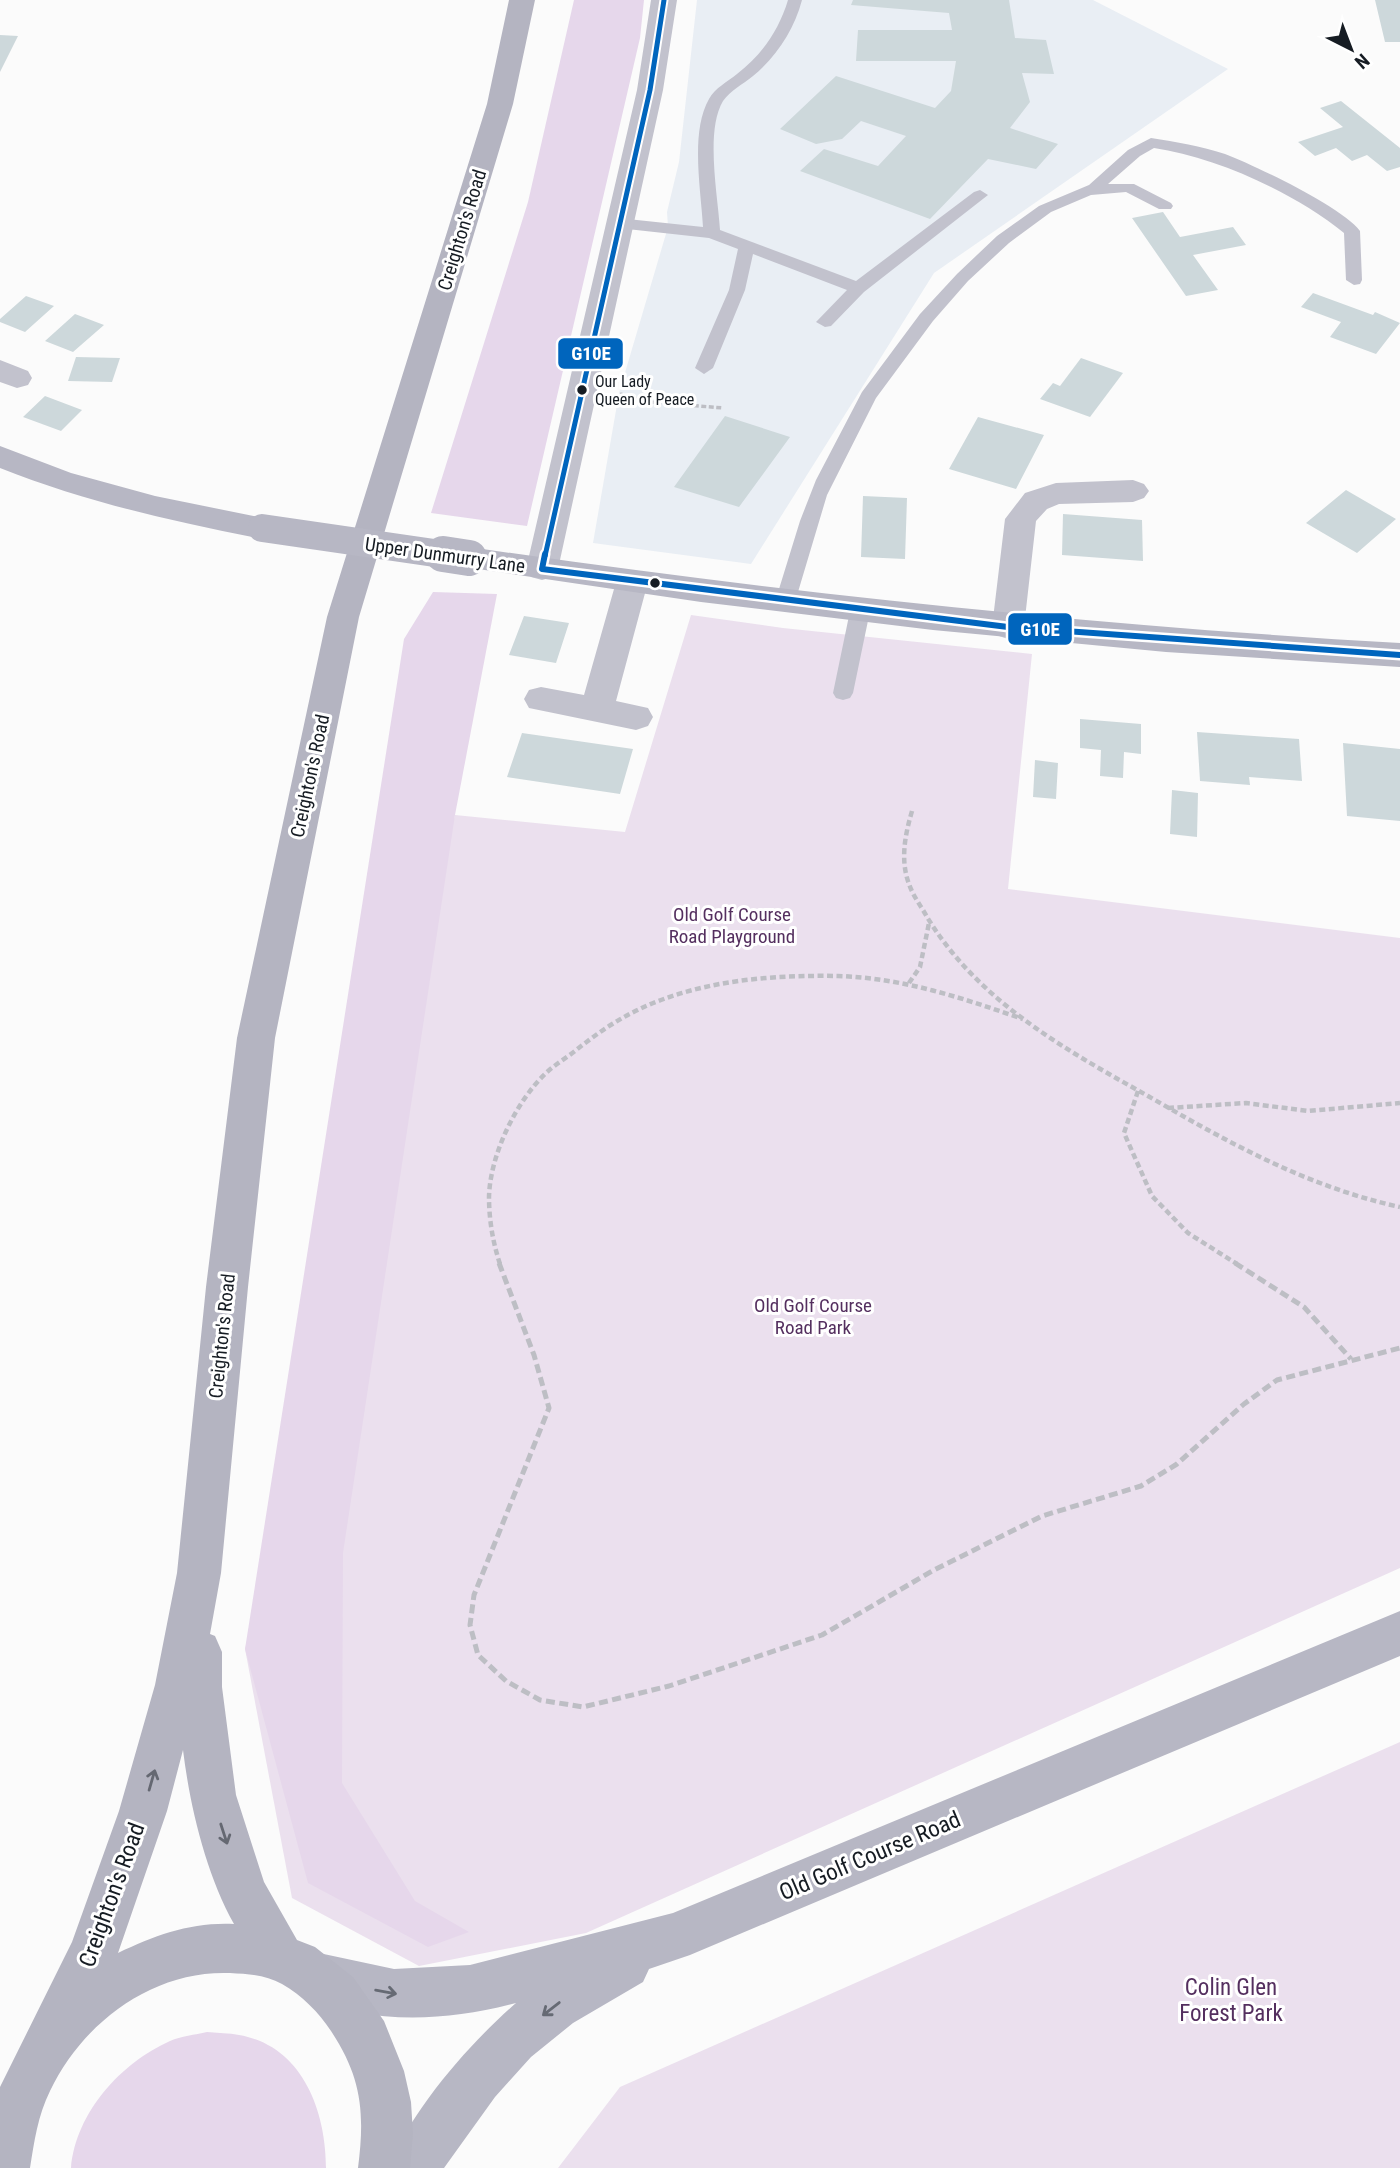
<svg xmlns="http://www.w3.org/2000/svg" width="1400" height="2168" font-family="'Roboto Condensed',sans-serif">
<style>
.built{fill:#e9eef4}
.green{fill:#ebe0ee}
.forest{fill:#e6d7eb}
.building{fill:#cdd8db}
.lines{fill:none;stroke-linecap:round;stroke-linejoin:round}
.path-far2{stroke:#bdbec4;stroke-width:3.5;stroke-dasharray:5 2.5;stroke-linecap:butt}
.path-far1{stroke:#bdbec4;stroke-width:4.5;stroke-dasharray:6 3.5;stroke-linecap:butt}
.path{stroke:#bdbec4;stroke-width:5;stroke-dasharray:9 4.5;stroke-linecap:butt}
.lane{fill:#c2c2cd;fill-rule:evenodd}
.street{fill:#c2c2cd;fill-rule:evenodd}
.secondary{fill:#b7b7c4;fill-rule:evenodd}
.highway{fill:#b4b4c1;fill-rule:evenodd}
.secondary-bridge-far1{stroke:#b7b7c4;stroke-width:28}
.secondary-bridge{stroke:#b7b7c4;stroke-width:36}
.bus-1-far1-casing{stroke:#fff;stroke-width:9}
.bus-1-casing{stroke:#fff;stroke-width:11}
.bus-1-far1{stroke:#0065bd;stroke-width:5}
.bus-1{stroke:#0065bd;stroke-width:6}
.oneway{stroke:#656872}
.oneway2{stroke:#666a74}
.bus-dot{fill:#161c23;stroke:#fff;stroke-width:2.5}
.labels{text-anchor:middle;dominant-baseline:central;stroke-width:6;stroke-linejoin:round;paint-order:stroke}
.far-bus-label{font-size:16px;fill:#161c23;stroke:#fff;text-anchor:start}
.street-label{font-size:19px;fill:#161c23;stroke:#fff}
.park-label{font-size:19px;fill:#542f5f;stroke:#fff}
.near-street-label{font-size:23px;fill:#161c23;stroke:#fff}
.near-park-label{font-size:23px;fill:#542f5f;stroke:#fff}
.line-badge{stroke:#fff;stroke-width:2.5}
.badge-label{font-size:19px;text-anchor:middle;font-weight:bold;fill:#fff}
</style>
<rect width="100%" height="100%" fill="#fbfbfb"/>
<path class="built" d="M697,0H1093L1228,69L934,273L751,564L593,543L619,393L668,227L667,212L679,162Z"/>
<path class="green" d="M691,615L783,628L1032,654L1008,889L1400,938V1568L586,1933L419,1966L292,1898L245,1649L455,815L625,832Z
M1400,1742V2168H558L620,2087Z"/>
<path class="forest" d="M574,0H644L640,38L527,526L431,513L528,202Z
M433,592L497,594L455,815L343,1553L342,1783L415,1901L469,1932L428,1947L308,1883L245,1649L404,639Z
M207,2032C218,2033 229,2033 239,2035C303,2046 326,2112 326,2168H71C76,2112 121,2063 170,2041C181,2036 195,2035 207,2032Z"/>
<path class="building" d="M853,0H1009L1015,38L1046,40L1054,74L1022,73L1030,102L1010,128L1058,144L1036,169L988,159L930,219L800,171L824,149L878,166L906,136L861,121L842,139L816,144L780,129L836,76L935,108L951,91L956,61H856L858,30H952L949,13L851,5Z
M1375,0H1400V42H1385Z
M0,35L18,36L0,72Z
M1341,101L1400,148V167L1387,171L1367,155L1352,161L1336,148L1315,156L1298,142L1343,127L1320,108Z
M1163,212L1180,237L1233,227L1246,245L1193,255L1218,290L1186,296L1132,218Z
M1313,293L1373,315L1375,312L1400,323L1376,354L1330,337L1341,322L1301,307Z
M26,296L54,306L25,332L0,322V319Z
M75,314L104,325L73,352L45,341Z
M76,357L120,358L112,382L68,381Z
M1081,358L1123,373L1090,417L1040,399L1053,383L1060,386Z
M45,396L82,410L61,431L23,417Z
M725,416L790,437L739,507L674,487Z
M978,417L1044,435L1016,489L949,469Z
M1346,490L1396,519L1357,553L1306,523Z
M863,496L907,498L905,559L861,557Z
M1063,514L1142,520L1143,561L1062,555Z
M524,616L569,623L556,663L509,655Z
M1080,719L1141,724V754L1124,752L1123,778L1100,776L1101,750L1080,748Z
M1197,732L1299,739L1302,781L1249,777L1250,785L1200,781Z
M522,733L633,749L620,794L507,777Z
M1343,743L1400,749V821L1347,816Z
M1035,760L1058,763L1056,799L1033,797Z
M1172,790L1198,793L1197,837L1170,834Z"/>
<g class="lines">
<path class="path-far2" d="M620,394L650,402L723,408"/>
<path class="path-far1" d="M912,811C905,835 900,860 909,884C913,896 921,906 927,917C978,1001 1064,1049 1148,1096C1229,1143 1308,1187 1400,1207
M909,983L920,967L929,923
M1138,1091L1124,1133L1152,1196L1188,1233L1237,1264
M1168,1108L1246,1103L1308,1111L1400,1103
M500,1264C493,1243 489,1220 489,1197C490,1155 516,1102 545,1074C554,1065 565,1059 575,1051C601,1030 628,1012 661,1000C717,979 779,975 838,976C904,978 962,998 1023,1019"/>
<path class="path" d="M499,1263L534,1355L549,1408L474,1595L470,1625L478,1655L506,1681L540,1700L583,1707L669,1686L822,1635L934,1570L1042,1516L1141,1486L1177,1464L1244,1404L1277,1380L1400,1348
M1235,1263L1304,1307L1351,1359"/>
<path class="lane" d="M788,0H802C794,30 777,56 753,76C743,84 730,91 723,101C705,131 718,196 720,230L856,281L974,192L980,190L988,195L864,292L831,326L825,327L816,322L847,290L753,254L745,290L713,368L704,374L695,368L729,290L738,249L709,238L618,228L610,223L618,218L703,227C701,190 690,132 709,99C715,88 727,82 737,74C762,55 779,30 788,0Z
M1151,138C1176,142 1201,146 1225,154C1256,166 1342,207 1360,231L1362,280L1360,284L1354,285L1346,280L1344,233C1295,193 1216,157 1154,148L1140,156L1108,184H1134L1171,203L1173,206L1171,209H1159L1126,192L1091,195L1051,212L1009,243L968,281L933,321L876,398L827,495L795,602L792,607H778L775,602L800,521L816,480L862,392L920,314L957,274L997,236L1039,206L1089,185L1128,150Z
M860,604L867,606L870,611L853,693L850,698L843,700L836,698L833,693L850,611L853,606Z"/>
<path class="street" d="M651,0H677L663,90L558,569L553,577L542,580L531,577L526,569L637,90Z
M0,360L28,371L32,378L28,385L17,388L0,382Z
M1133,480L1144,484L1149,491L1144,498L1133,502L1059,504L1047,509L1036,521L1024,627L1020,635L1008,639L996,635L992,627L1005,519L1025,493L1056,483Z
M632,571L643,574L648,582L616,701L648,708L653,717L648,726L636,730L529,708L524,699L529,690L541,687L584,695L616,582L621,574Z"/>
<path class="secondary" d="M0,446L71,473L155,496L273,520L278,528L273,536L262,539C172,521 85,502 0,468Z
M469,547C778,592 1088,625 1400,643V667L1166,652L933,630L701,602L458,566L453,558L458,550Z
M1400,1611V1656L690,1955L649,1969L643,1982L573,2023L531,2057L495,2097L444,2168H388C413,2108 468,2045 516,2003C444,2022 372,2025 301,1996L294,1978L301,1960L319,1953L394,1969L470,1965L673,1913Z"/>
<path class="highway" d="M509,0H535L513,104L359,617L275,1038L248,1287L221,1573L210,1634L215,1636L222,1652V1687L236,1795L264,1882L297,1940L315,1947L353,1977L384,2021L404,2071L411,2102L413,2134L410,2168H358C365,2113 362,2078 331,2031C319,2013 302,1995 282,1984C266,1975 248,1974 230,1973C153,1970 83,2022 50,2091C38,2115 34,2142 30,2168H0V2087L72,1942L119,1811L155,1685L177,1573L206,1287L237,1038L327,617L487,104ZM183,1750C190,1807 206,1874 234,1924C191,1922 156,1935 118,1953L167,1811Z"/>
<path class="secondary-bridge-far1" d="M262,528L455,556"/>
<path class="secondary-bridge" d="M443,554L469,558"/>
<g class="bus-1-far1-casing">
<path id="bus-1-far1" d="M545,556L650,90L664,0"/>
</g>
<g class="bus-1-casing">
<path id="bus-1" d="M545,554L542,569L1008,627L1400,655"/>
</g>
<use href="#bus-1-far1" class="bus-1-far1"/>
<use href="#bus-1" class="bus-1"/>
</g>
<defs><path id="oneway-shaft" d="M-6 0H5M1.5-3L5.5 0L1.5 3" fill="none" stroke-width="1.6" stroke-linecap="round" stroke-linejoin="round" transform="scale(1.75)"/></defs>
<g class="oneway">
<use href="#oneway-shaft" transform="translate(152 1780) rotate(-74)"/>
<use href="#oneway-shaft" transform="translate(224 1834) rotate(72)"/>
</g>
<g class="oneway2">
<use href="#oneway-shaft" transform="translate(386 1992) rotate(10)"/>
<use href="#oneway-shaft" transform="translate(551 2009) rotate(142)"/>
</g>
<g class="bus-dot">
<circle cx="582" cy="390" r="6"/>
<circle cx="655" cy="583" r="6"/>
</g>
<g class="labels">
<g class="far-bus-label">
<text x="595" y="381">Our Lady<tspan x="595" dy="18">Queen of Peace</tspan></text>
</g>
<g class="street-label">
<text transform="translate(462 230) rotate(-73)">Creighton's Road</text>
<text transform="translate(445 555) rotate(8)">Upper Dunmurry Lane</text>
<text transform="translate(310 776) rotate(-78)">Creighton's Road</text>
<text transform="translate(222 1336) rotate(-84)">Creighton's Road</text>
</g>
<g class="park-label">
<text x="732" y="914">Old Golf Course<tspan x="732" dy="22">Road Playground</tspan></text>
<text x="813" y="1305">Old Golf Course<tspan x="813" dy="22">Road Park</tspan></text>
</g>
<g class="near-street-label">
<text transform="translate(870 1856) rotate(-23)">Old Golf Course Road</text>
<text transform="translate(112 1895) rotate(-70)">Creighton's Road</text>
</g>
<g class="near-park-label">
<text x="1231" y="1987">Colin Glen<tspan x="1231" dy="26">Forest Park</tspan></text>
</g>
</g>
<g class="line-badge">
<rect x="557" y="337" width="67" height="33" rx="7" fill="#0065bd"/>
<rect x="1007" y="612" width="66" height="34" rx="7" fill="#0065bd"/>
</g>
<g class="badge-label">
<text x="591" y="360">G10E</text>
<text x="1040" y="636">G10E</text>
</g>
<g transform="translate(1351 49) rotate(138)" stroke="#ffffff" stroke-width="5" paint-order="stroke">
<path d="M0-5L12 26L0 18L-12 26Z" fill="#161c23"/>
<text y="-10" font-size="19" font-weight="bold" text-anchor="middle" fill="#161c23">N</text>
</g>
</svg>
